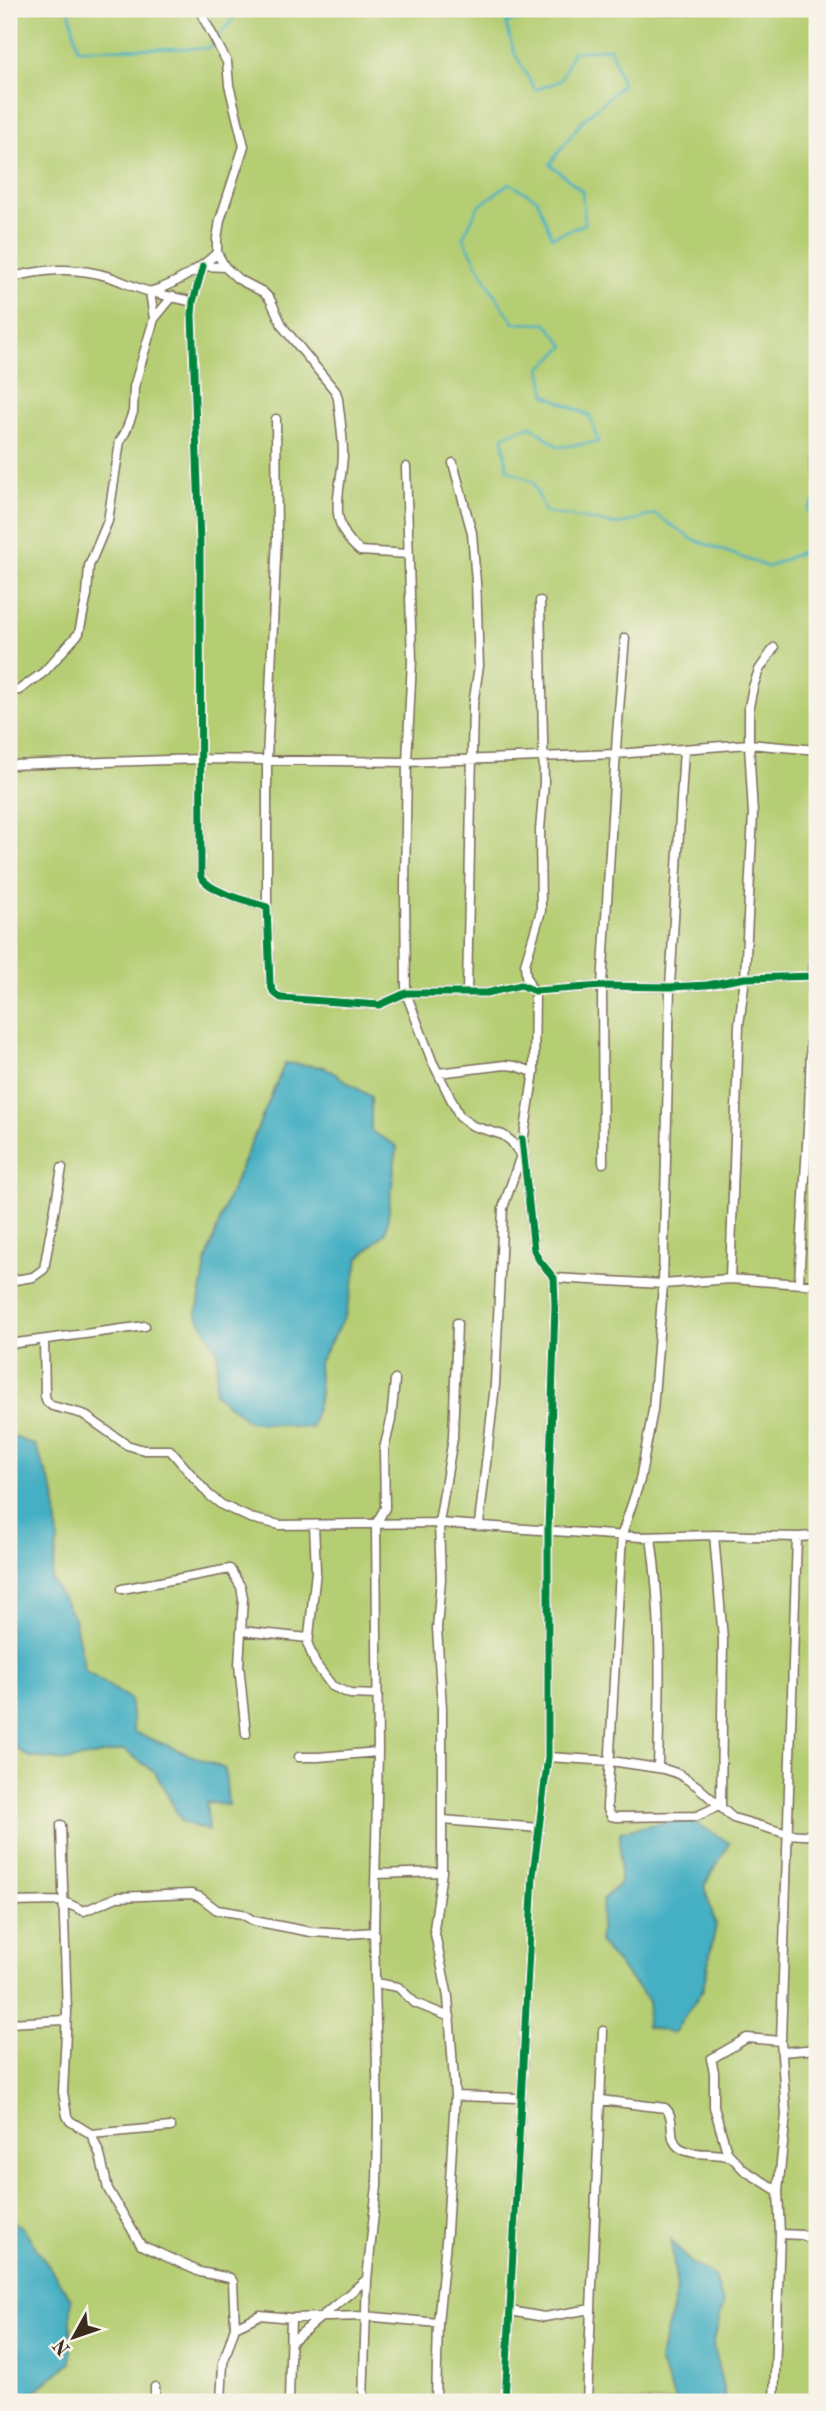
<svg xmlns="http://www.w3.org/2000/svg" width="826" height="2411" font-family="'Old Standard TT',serif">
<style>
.green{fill:#b6ce73;stroke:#787c48;stroke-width:2}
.water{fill:#44afc3;stroke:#406c70;stroke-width:2}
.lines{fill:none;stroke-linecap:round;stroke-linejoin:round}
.stream{stroke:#44afc3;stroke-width:2.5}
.street-casing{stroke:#7b6c5c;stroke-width:11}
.street{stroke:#fff;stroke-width:8}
.cycleway-casing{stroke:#f7f3e8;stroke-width:11}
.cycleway{stroke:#00873e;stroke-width:7}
</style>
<rect width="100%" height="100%" fill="#f7f3e8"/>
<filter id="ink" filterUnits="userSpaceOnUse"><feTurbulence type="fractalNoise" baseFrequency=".0143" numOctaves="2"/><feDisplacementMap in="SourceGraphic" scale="14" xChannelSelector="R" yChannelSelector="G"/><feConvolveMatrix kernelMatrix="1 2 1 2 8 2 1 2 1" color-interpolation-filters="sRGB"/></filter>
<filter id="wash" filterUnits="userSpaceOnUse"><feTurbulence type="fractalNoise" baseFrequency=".00686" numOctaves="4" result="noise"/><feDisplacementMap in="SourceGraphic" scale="28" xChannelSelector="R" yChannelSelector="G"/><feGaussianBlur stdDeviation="1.57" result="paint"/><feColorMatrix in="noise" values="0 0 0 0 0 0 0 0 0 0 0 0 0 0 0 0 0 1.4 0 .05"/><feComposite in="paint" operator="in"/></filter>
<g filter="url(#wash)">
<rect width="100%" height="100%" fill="#f3e7d0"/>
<path class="green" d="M9,9H817V2402H9Z"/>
<path class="water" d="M285,1063L324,1067L371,1097V1131L397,1146L386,1232L359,1258L346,1314L318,1364L320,1394L311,1428L248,1421L215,1393L218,1351L197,1314L207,1259L225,1205Z
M9,1435L35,1445L55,1495L58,1541L51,1579L74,1618L85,1671L130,1699L134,1732L225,1769L228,1805L206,1802L209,1831L182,1822L155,1772L124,1750L67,1761L29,1757L9,1743Z
M690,1820L730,1843L704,1886L716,1925L703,1989L674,2033L646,2027L649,2001L599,1942L603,1899L620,1883V1832L654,1824Z
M9,2219L22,2227L71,2299V2362L31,2394L9,2399Z
M671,2240L689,2261L715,2277L723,2303L713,2346L725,2396L720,2402H676L659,2361L677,2290Z"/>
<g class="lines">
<path class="stream" d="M69,9L78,49L208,48L242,9
M562,9L506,23L514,52L535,90L560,81L573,52L610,48L622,85L581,122L550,164L582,191L585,224L552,237L537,199L509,183L478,207L463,237L491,289L514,323L547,324L565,346L541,368L546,395L590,416L598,442L559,447L531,426L503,436L507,469L533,482L545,512L619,525L655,514L692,539L768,567L817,545
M817,498L808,510L817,533"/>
</g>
</g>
<g filter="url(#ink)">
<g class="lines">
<g class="street-casing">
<path id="street" d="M201,9L205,21L227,62L229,85L244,146L220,220L217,239V253L225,267L238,279L263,292L270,299L283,327L336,392L338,399C340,417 343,436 343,454C342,492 324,521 360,551L408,554
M203,266L193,302L192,315L200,544L201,877C211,893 249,901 267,907L270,984L274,993L281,998L379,1005L406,993H487L521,985L535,991L602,986L670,987L707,985L745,978L817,976
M203,266L225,267
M9,278C43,269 75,266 110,277C124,282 137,289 151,292C165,296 179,298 193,302
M152,291C174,285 201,268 217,253
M150,292L154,319
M453,463L472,533L476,582L479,666L473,705L467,992
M406,467L412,660L407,762L405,886L406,993L432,1061L460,1117L473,1126L503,1135L511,1141L521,1155
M774,648L759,670L753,687L749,707V744L753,814L745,978L739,1025L730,1279L817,1285
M9,694V691L19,690L44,672L79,633L87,595L89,566L108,521L120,441L125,433L133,412L134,387L154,319L173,296
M684,749L670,987L663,1284L653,1410L640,1480L622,1534L607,1807L611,1816L616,1817L697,1816L721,1805
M9,765L201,759L407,762L616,754L749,744L817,750
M267,907V759L277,536L276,419
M438,1073L505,1065L515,1066L534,1072
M603,1163L602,986L617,734L625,638
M554,1278L663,1284L730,1279
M9,1281L33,1277L44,1269L62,1168
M799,1283L809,1110L817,851
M44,1340L45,1396L47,1402L52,1406L83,1414L127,1445L144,1450H170L209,1495L222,1505L250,1518L280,1525L439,1523L641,1537L714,1535L797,1537L817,1536
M9,1344L145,1326
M479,1524L495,1385L503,1208L521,1155L534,1072L535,991L530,986L526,976L525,964L541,911L540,830L544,783L540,601
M314,1525L316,1571L308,1645L315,1663L332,1686L350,1694L378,1695
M714,1535L723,1639L721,1805
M651,1538C662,1614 660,1691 658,1768
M122,1589L230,1569L241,1587L243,1598L239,1665L246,1734
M241,1631L308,1638
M299,1757H318L378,1752
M548,1757L611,1761L664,1769L679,1774L697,1786L733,1818L788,1834L817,1836
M443,1820L539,1828
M61,1825L67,2012L63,2092L67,2116L70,2121L91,2134L171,2127
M376,1874L442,1872
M9,1902L62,1901L84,1911L117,1897L191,1894L200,1897L217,1910L242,1914L254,1921L311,1932L347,1934L374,1932
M375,1983L398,1987L415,2003L450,2017
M9,2023L65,2020
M782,2052L817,2049
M455,2096L520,2098
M600,2100L665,2108C677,2118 666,2139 680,2148C694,2157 715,2151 730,2157
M91,2134L100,2155L108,2189L141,2245L200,2272L230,2278L233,2282L235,2327L223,2363L221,2402
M778,2191L744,2170L727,2152L714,2107V2072L711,2059L747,2038L781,2041
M780,2234L802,2235L817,2241
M510,2311L544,2317L591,2309
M235,2327L260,2315L291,2318L365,2316L438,2323
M291,2342L367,2279
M155,2402V2387
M289,2402L291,2318
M363,2402L367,2279L377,2185L378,2117L374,1932L378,1752L376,1524L385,1508L384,1449L391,1420L395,1380
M436,2402L438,2323L447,2231L455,2096L448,1997L434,1929L442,1872V1708L437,1628L441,1579L439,1523L453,1438L457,1323
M505,2402L533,1875L548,1757V1530L555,1305L554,1278L539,1260L534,1250L522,1139
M587,2402L603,2031
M774,2402L780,2234L778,2191L786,2115L781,2041L797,1537"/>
</g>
<use href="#street" class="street"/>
<g class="cycleway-casing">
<path id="cycleway" d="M203,266L193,302L192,315L200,544L201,877C211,893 249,901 267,907L270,984L274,993L281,998L379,1005L406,993H487L521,985L535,991L602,986L670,987L707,985L745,978L817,976
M505,2402L533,1875L548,1757V1530L555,1305L554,1278L539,1260L534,1250L522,1139"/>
</g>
<use href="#cycleway" class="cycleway"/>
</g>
</g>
<rect width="826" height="2411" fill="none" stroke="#f7f3e8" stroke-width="35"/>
<g transform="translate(74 2337) rotate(230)" stroke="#f7f3e8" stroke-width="5" paint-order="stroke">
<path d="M0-5L12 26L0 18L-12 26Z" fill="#3b2a1e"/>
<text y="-10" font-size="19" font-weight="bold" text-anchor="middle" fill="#3b2a1e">N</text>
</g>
</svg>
